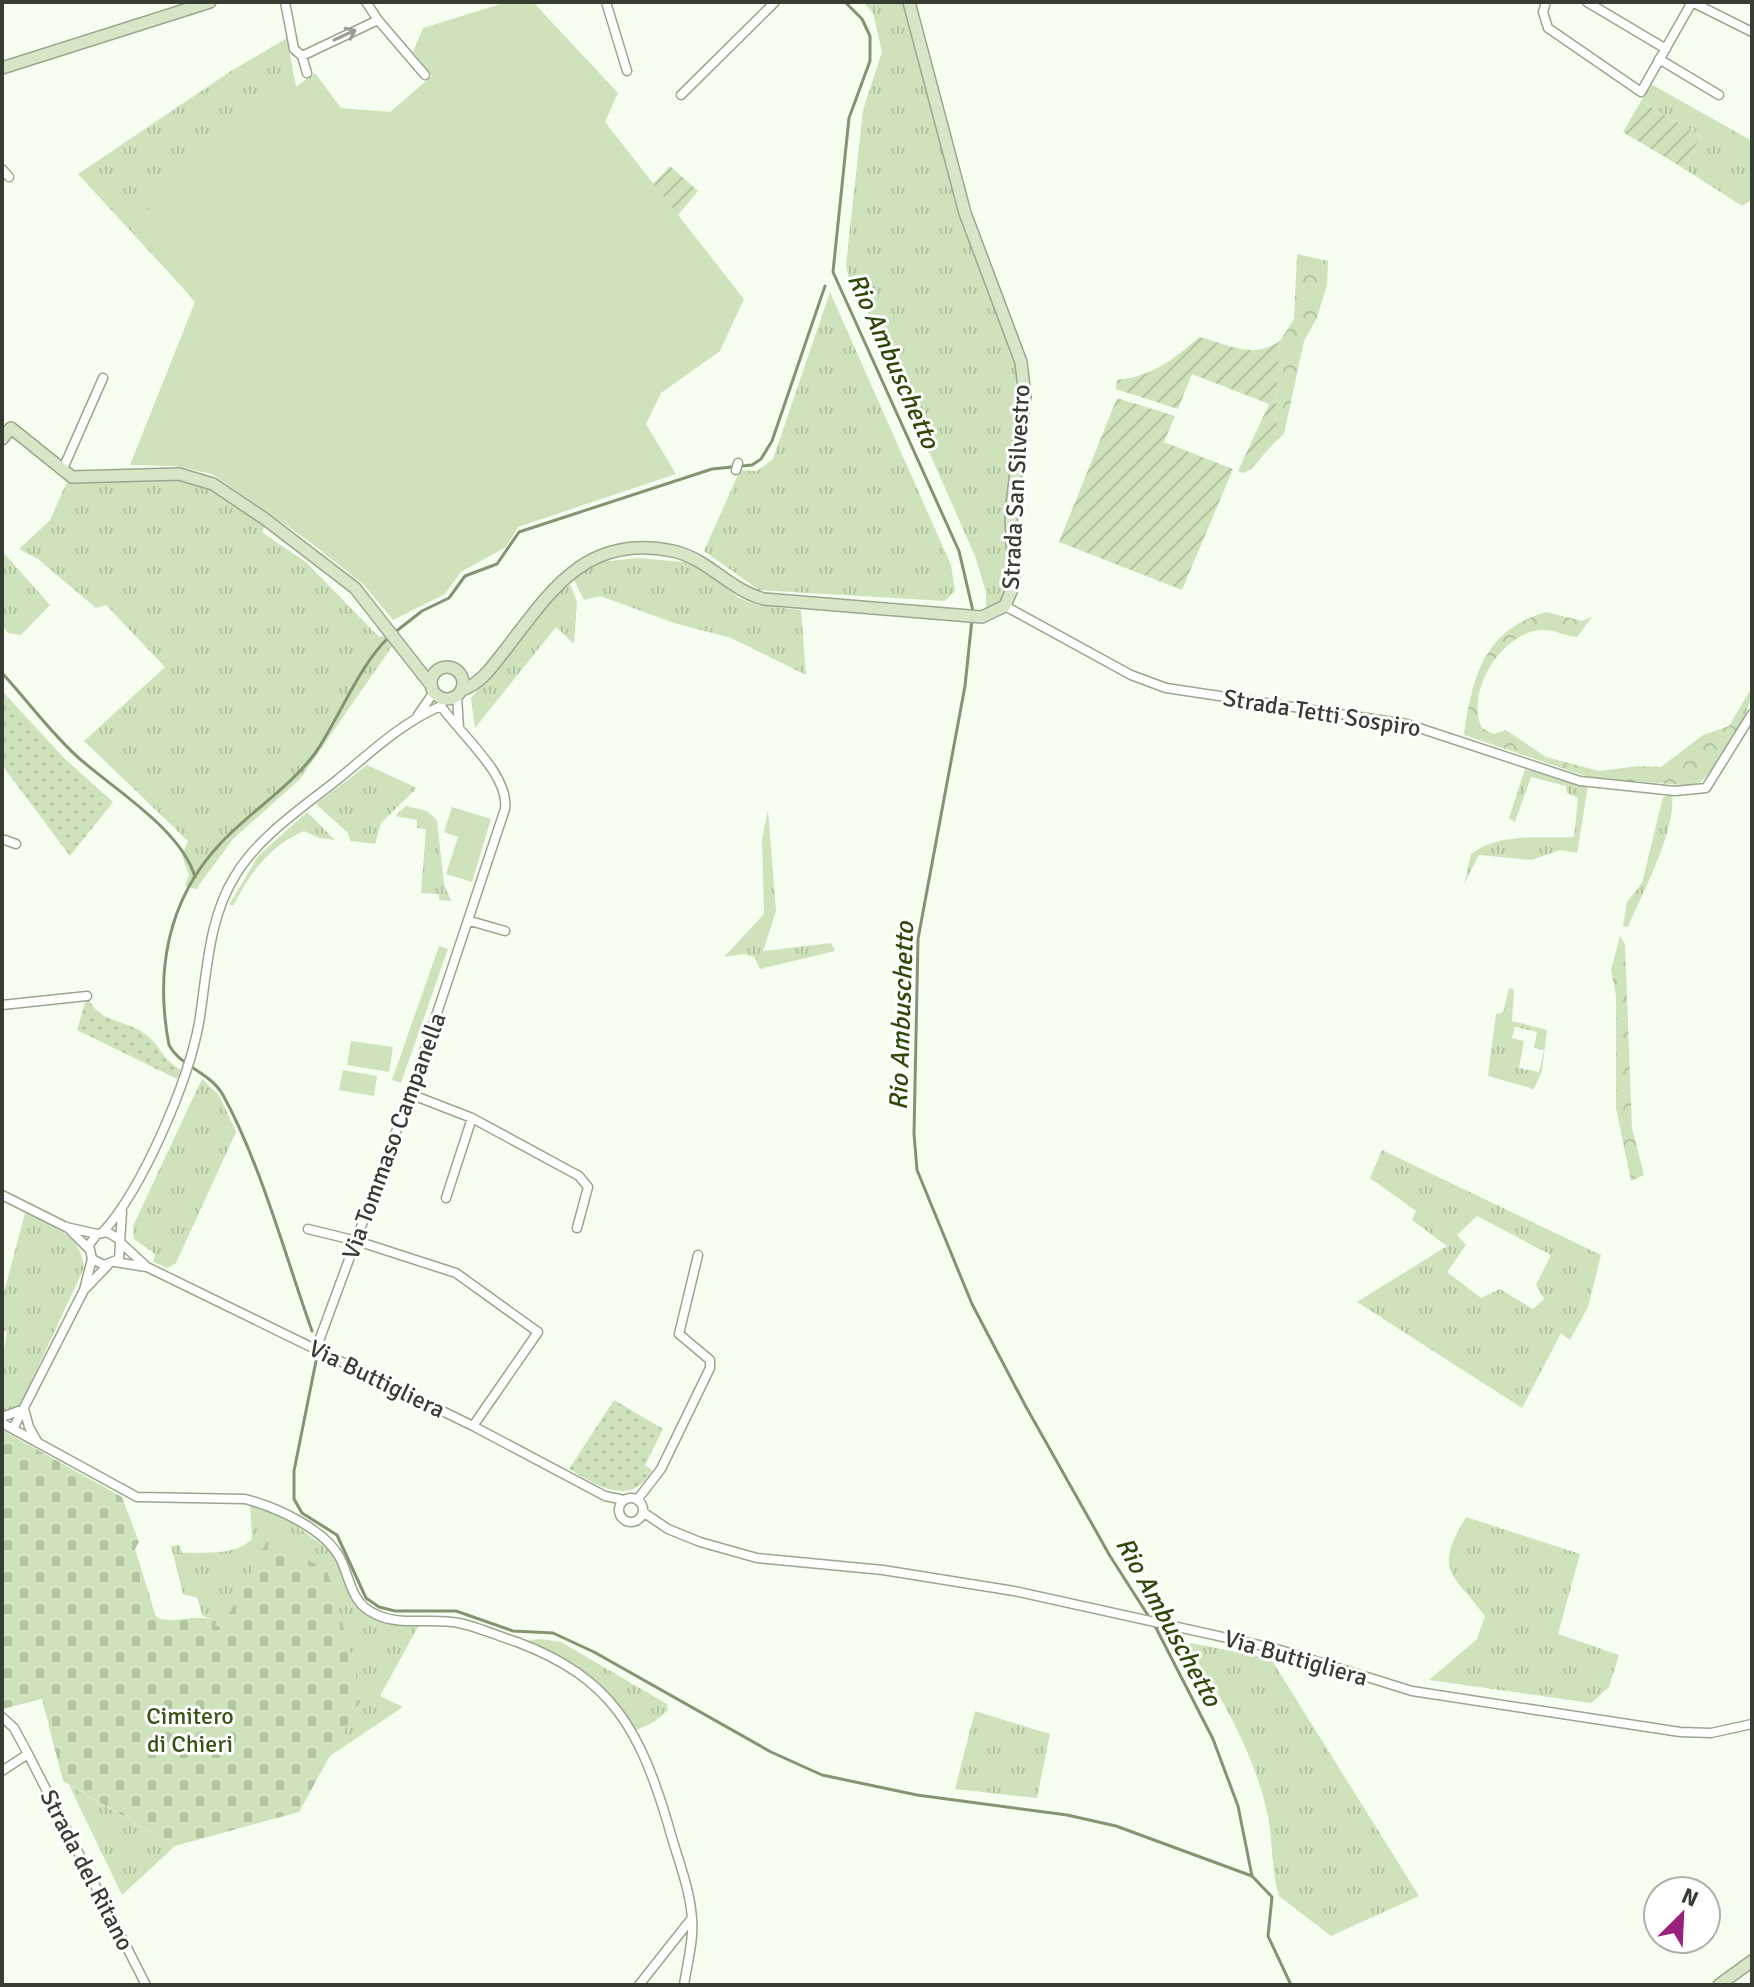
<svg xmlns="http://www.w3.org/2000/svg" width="1754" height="1987" font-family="Signika,sans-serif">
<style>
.grass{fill:url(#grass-tufts);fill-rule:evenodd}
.forest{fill:url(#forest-crowns)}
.cemetery{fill:url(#cemetery-stones)}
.park{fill:url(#park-dots)}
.garden{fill:url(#garden-furrows)}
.pitch{fill:#cee3bc}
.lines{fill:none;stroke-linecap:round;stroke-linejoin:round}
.stream{stroke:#839473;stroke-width:3}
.street-casing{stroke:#9aa78e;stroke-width:11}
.secondary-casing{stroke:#9aa78e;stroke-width:14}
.street{stroke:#fff;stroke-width:8}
.secondary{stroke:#d7e6c7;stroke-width:11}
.oneway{stroke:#9b9e98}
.labels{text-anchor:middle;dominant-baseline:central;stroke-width:6;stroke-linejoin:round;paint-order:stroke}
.street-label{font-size:24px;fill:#373d32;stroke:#fff}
.park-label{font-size:24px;fill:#385415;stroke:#fff}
.water-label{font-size:26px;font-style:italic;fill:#2f4a08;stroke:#fff}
</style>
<defs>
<pattern id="grass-tufts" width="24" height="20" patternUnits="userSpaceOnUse" patternTransform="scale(2)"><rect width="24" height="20" fill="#cee3bc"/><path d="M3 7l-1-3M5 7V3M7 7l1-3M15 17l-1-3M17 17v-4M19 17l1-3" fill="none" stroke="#b2c4a2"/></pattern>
<pattern id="forest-crowns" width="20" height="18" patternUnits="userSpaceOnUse" patternTransform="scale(2)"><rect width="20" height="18" fill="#cee3bc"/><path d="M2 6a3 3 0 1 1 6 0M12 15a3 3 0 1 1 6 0" fill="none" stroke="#b2c4a2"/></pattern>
<pattern id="cemetery-stones" width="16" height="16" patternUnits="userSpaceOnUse" patternTransform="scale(2)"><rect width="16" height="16" fill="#cee3bc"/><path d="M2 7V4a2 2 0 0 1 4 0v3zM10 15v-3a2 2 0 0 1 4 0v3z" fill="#b2c4a2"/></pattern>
<pattern id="park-dots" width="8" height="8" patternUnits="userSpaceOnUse" patternTransform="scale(2)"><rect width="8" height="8" fill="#cee3bc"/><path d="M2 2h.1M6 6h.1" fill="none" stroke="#b2c4a2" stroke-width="1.8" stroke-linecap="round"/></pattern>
<pattern id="garden-furrows" width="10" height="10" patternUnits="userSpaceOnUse" patternTransform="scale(2)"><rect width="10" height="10" fill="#cee3bc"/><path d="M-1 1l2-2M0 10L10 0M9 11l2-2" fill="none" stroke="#b2c4a2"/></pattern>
</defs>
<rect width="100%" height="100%" fill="#f6feef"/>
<path class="grass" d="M863,2H905L1018,372L1019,417L1007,512L1010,582L1002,600L986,610V592L975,556L866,309L849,281L846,265L863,110L882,52L873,13Z
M287,38L296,87L315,73L195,301L78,174L231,71Z
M1651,84L1752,141L1751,200L1742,206L1683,168L1701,136L1641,101Z
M830,292L951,565L955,591L945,601L759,590L704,551L740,470L757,471L773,459Z
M180,479L207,486L266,524L262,532L307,563L379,637L384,636L393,645L300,779L233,839L196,889L185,886L189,875L182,855L188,841L84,741L165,667L106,605L96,608L38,559L19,549L50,520L67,482Z
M2,551L50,605L21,635L8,633L2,625Z
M638,558L694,563L739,598L757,605L801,610L806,675L731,638L674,623L600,596L584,600L573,578L600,562Z
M565,583L571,586L577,602L574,644L556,627L475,728L471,698Z
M367,765L417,788L381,823L375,844L350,841L348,833L316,804Z
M1525,769L1588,786L1577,853L1560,850L1532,860L1479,855L1464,884L1471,854C1499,833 1539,838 1574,837L1578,798L1567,793L1566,786L1531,777L1515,822L1509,818Z
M1672,794C1676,832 1643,891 1628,927L1623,926L1627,902L1642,883L1663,797Z
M406,806L427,811L437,820L444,884L451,901L439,900V894L421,893L426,829L417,828V820L395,816Z
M768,810L776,911L763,951L831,943L835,951L760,969L754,957L743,954L724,957L764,914L762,839Z
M307,812L335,840L319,838L304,831C271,845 249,873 234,905H229L258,856Z
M1509,988L1514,990L1512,1021L1547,1030L1542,1071L1534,1089L1488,1076L1496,1014L1503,1013ZM1515,1027L1537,1032L1534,1048L1544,1050L1539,1072L1519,1068L1524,1041L1512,1038Z
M202,1079L219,1095L236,1132L176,1263L168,1268L153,1262L155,1254L134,1239L133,1226Z
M1382,1150L1601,1255L1588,1307L1570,1340L1561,1333L1522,1408L1357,1302L1447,1246L1412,1220L1416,1211L1370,1178ZM1477,1216L1551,1255L1536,1285L1544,1299L1533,1309L1500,1289L1481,1298L1447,1272L1466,1245L1457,1235Z
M25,1213C52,1226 82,1235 84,1268L21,1404L2,1412V1363L7,1331L2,1330V1300Z
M250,1503L290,1521L341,1559C345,1610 373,1620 419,1625L380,1696L403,1707L330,1756L363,1696L214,1625L216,1621L203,1616L197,1598L183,1594L171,1546L180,1545L182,1553C204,1552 236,1556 252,1539Z
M1466,1517L1580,1554L1558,1634L1619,1655L1609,1687L1591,1703L1429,1680L1477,1639L1485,1616C1452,1572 1433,1572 1466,1517Z
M540,1639L561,1642L667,1704L668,1710L654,1722L636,1730C607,1687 570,1666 525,1641Z
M1191,1643L1271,1659L1419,1896L1331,1936L1279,1896C1271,1870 1273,1842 1268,1816C1255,1756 1223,1697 1188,1647Z
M975,1711L1050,1734L1037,1798L955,1789Z
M69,1785L175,1846L122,1895Z"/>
<path class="forest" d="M1297,254L1328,261L1327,285L1317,318L1304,341L1284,434L1274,443L1280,341L1294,319Z
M1546,612L1582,621L1592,617L1577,637C1564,636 1554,629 1541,630C1500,633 1465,693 1482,728L1493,734L1506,730L1546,757L1599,771L1638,766L1661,767L1703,735L1729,726L1752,687C1752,714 1718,771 1695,786L1591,778L1464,735C1472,677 1484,630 1546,612Z
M1620,936L1625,944L1632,1128L1644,1175L1631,1181L1616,1108V996L1611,970Z"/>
<path class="cemetery" d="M2,1430L122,1497L139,1542L135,1549L156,1617C174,1626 195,1612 216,1621L215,1625L222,1628L268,1539L327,1570L363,1696L299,1812L175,1846L63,1781L42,1699L2,1709Z"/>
<path class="park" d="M2,691L65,759L113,802L70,856L2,765Z
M87,996C99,1024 123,1018 145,1034C161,1045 161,1059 181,1070L177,1079L77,1030Z
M614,1400L663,1429L645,1465L652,1470C631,1509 597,1485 569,1469Z"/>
<path class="garden" d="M1641,101L1701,136L1683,168L1623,132Z
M670,166L698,191L678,215L652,185Z
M1199,337C1228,344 1252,360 1280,341L1274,443L1251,469L1243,473L1238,471L1269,404L1192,374L1178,409L1116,389L1117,380C1153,376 1173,360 1199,337Z
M1117,398L1175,416L1164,442L1233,469L1182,590L1059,542Z"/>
<path class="pitch" d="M507,2H533L618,93L605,122L744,299L720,351L661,393L646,424L676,474L518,527L506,547L461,572L445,594L393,620L364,585L310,542L212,474L174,466L130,465L195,302L128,225L152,207L287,76L296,88L315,73L341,108L390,112L432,76L413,52L423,28Z
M452,807L491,819L472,882L446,874L458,837L444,832Z
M439,946L448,949L401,1083L392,1080Z
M351,1041L393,1047L389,1072L347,1065Z
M343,1070L377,1076L374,1096L339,1090Z"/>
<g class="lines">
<path class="stream" d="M845,2L862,19L870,36V61L849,118L833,272L959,551L973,611
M972,619L965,686L918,939L914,1134L917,1170L972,1304L1025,1405L1110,1556L1151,1620
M394,633L422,611L449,598L465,576L497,564L519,532L712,469L752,465L761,459L772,441L825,286
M2,673C28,701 52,735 81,760C117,791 182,831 195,877
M312,1331C286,1258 260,1162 223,1095C210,1072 181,1067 169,1045C155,973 167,901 219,845C249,812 289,789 316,752C339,718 359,666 388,638
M316,1361L294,1471V1499L302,1513L337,1535L366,1598L379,1607L395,1611H456L513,1631L553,1633L594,1652L771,1752L822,1775L917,1795L1067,1815L1116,1826L1252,1876
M1155,1626L1213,1739L1238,1806L1252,1876L1272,1897L1268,1936L1291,1985"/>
<g class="street-casing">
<path id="street" d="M285,2L294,49L302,56L378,20L366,2
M606,2L627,71
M1546,2L1543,12L1548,28L1641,92L1692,2
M1587,2L1666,49
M1692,2L1752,32
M378,20L425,75
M302,56L307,73
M1659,59L1719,95
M681,95L775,2
M2,169L9,177
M736,470L738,463
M62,471L103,378
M1005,606L1131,675L1166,688L1407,724L1580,781L1675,791L1706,788L1752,714
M457,696L459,728
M418,715L434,692
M2,839L16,844
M470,921L505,931
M2,1005L87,996
M410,1094L472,1118L579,1176L588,1187L577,1228
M2,1195L66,1227L97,1234
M446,1198L472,1118
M67,1227L89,1249
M308,1229L357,1241L456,1273L538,1332L473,1426
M103,1232C143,1188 188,1082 199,1023C207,974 208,919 235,876C258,837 302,808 337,780C369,754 402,722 441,706L443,699
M119,1239L107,1232L97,1234L89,1245L92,1259L104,1265L119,1259L122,1212
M121,1243L147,1267L473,1426L605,1496L624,1500
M115,1262L146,1267
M85,1289L108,1265
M316,1349L410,1094L505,809C510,775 460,734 441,706
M2,1417L24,1409L29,1427L38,1443
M2,1423L137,1497L245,1499C276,1507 326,1529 341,1560C351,1581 351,1603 375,1614C402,1627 430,1617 459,1623C478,1627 498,1636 517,1642C613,1678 640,1731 668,1824C676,1855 690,1887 692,1919C694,1940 687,1964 684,1985
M13,1429L84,1290L92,1259
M619 1510a12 12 0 1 1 24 0a12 12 0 1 1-24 0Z
M637,1500L661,1469L710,1368V1360L679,1334L698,1255
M643,1512L668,1529L700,1542L757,1558L883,1570L1014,1591L1277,1649L1412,1691L1680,1732L1711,1733L1752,1724
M2,1717L14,1728L28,1754L2,1771
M28,1754L146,1985
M639,1985L692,1918"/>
</g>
<g class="secondary-casing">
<path id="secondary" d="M2,68L210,2
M2,439L11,428L72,477L179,474L213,484L265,519L355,588L431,685
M431 683a16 16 0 1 1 32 0a16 16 0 1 1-32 0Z
M462,690C483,682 493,665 506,649C551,590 587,533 673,551C709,559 729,590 764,599L982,617L1005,606L1014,584L1011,514L1025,396L1021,362L965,213L909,2
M1719,1985L1752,1961"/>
</g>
<use href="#street" class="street"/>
<use href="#secondary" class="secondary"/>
</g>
<defs><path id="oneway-shaft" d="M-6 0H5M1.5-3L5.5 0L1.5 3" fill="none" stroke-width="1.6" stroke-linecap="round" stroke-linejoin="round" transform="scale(2)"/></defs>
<use class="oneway" href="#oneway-shaft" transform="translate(345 35) rotate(-25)"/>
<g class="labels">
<g class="street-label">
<text transform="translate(1016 487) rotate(-87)">Strada San Silvestro</text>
<text transform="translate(1322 713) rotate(9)">Strada Tetti Sospiro</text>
<text transform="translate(394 1136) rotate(-70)">Via Tommaso Campanella</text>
<text transform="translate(377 1379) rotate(26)">Via Buttigliera</text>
<text transform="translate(1296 1658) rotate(16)">Via Buttigliera</text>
<text transform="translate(87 1870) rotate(63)">Strada del Ritano</text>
</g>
<g class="park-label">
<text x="190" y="1716">Cimitero<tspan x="190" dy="28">di Chieri</tspan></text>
</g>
<g class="water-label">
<text transform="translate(893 361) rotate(66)">Rio Ambuschetto</text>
<text transform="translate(902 1016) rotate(-88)">Rio Ambuschetto</text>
<text transform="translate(1168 1622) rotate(61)">Rio Ambuschetto</text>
</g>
</g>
<rect width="1754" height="1987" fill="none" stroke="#373d32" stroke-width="8"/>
<g transform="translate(1682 1915) rotate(24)"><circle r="38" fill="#ffffff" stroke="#afb1ad" stroke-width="2"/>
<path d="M0-6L14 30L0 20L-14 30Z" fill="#9a217b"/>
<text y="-12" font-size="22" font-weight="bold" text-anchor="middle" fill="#373d32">N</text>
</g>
</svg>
